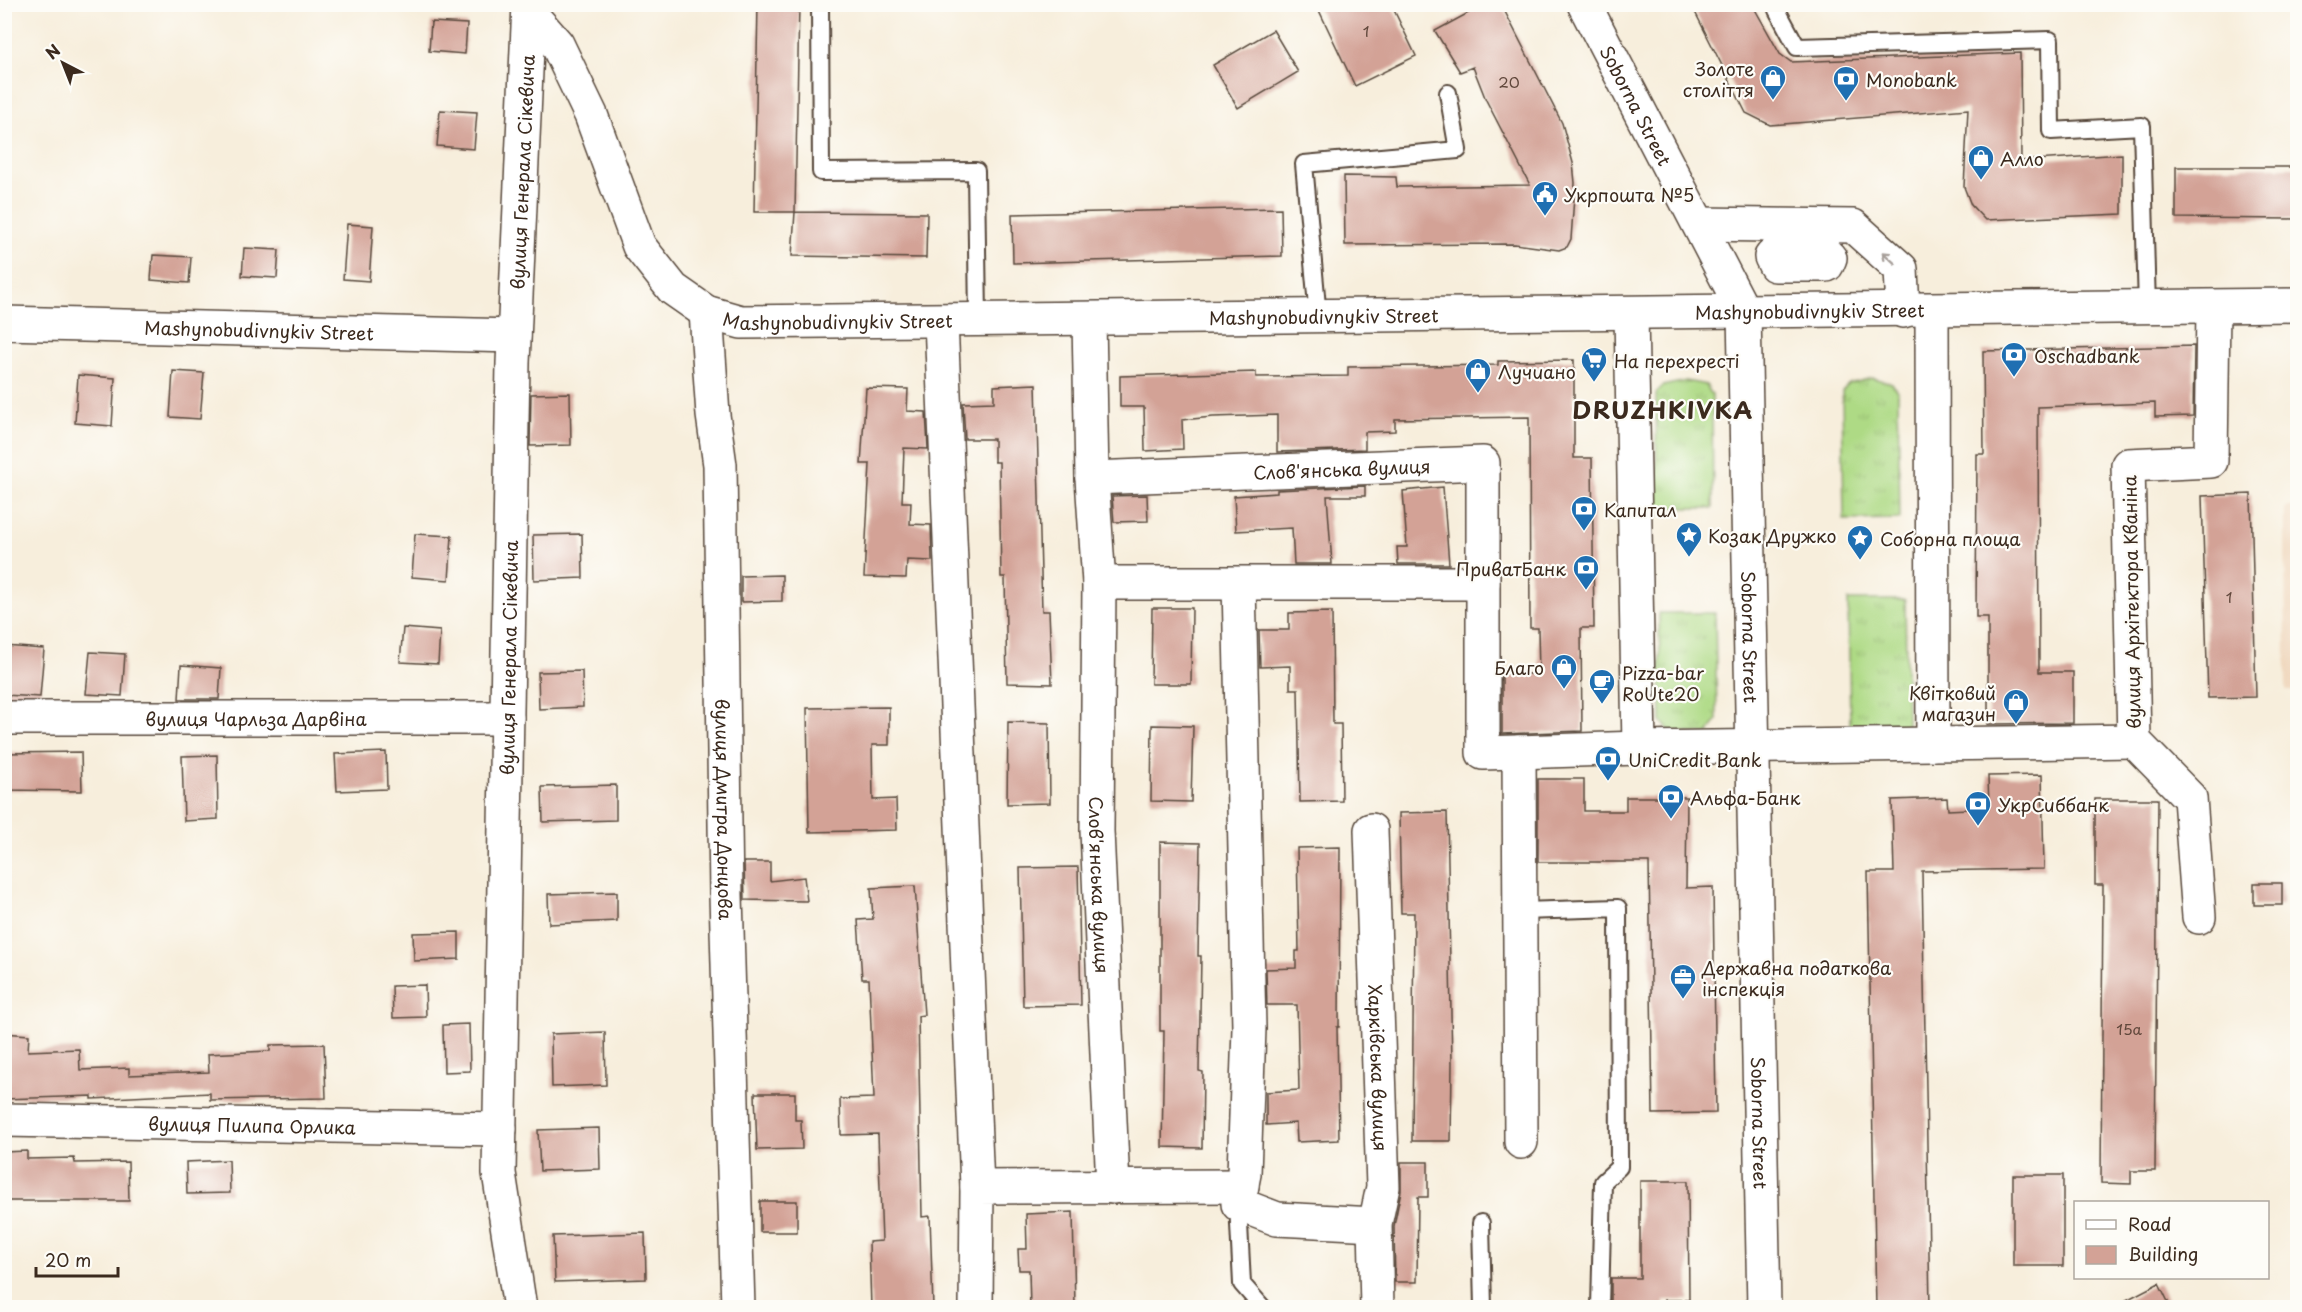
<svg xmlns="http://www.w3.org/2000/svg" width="2302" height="1312" font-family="'Playpen Sans',sans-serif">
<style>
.built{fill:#efd6bb}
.grass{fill:url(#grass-tufts);stroke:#748252;stroke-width:1.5}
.building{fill:#d3a296}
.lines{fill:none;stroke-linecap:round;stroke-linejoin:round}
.lane-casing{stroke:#57473a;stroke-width:20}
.street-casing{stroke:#57473a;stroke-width:36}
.secondary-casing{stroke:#57473a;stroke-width:36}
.lane{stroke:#fff;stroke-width:16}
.street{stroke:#fff;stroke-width:33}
.secondary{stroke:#fff;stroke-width:33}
.oneway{stroke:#a79f9a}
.labels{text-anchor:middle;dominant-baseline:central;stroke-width:4.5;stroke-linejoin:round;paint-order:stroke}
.number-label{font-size:15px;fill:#61483c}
.poi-label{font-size:18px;fill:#3b2a1e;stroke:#fdfcf7;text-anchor:start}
.street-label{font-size:18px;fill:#3b2a1e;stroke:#fdfcf7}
.district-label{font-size:24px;font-weight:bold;letter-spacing:1.5px;fill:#3b2a1e;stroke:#fdfcf7}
</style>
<defs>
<pattern id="grass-tufts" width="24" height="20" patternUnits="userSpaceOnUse" patternTransform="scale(1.5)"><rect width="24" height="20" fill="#aeda85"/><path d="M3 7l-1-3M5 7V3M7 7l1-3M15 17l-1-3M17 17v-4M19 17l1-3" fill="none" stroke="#97bb72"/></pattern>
</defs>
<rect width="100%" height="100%" fill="#fdfcf7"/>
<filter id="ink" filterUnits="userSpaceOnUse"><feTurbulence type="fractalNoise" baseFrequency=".0167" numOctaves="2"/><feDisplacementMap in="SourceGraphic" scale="12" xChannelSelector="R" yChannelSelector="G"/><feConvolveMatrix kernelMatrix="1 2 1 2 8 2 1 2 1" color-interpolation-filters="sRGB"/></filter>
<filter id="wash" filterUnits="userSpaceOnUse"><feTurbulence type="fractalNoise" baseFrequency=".008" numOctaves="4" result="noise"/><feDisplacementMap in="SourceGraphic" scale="24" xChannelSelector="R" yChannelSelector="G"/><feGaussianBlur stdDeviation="1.35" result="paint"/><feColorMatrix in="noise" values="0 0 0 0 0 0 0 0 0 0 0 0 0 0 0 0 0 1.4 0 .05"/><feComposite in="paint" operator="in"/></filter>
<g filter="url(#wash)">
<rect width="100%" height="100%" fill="#f7eedc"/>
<path class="built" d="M2285,507H2297V691H2286Z"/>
<path class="grass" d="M1872,378L1892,383L1898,393L1900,519L1844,520L1842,391L1849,384Z
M1686,381L1706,385L1712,395L1713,508H1657L1656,393L1663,386Z
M1848,600H1905L1907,724L1898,738L1861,736L1850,725Z
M1659,613H1715L1717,720L1708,734L1671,732L1661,721Z"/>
<g id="blocks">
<path class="building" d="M758,4H799L795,212H754Z
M1316,4H1391L1416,56L1355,86Z
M1485,4H1501L1562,123L1573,163L1575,183L1571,239L1567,247L1559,250L1515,244L1345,245L1344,176L1396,177L1397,187L1530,185L1486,100L1473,67L1460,72L1435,31Z
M1691,4H1752L1780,54L1791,62L2020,53L2021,161L2122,154V214L1985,220L1971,205L1964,187L1968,109L1770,125L1746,113Z
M431,22L467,24L465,54L429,51Z
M1273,30L1298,72L1238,108L1213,65Z
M440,110L477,112L474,149L437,146Z
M2176,167H2298V219L2176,218Z
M1281,208L1282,256L1013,263L1012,214Z
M795,212L927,213L926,258L792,256Z
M347,224L373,226L369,281L343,279Z
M244,248L279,250L277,278L242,276Z
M153,255L191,257L189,283L151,280Z
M2194,346L2193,416L2155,417V403L2038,407L2039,672H2073V723L1988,724V617H1976L1977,454H1984L1983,351Z
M1574,360V458H1592L1594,628H1581L1582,731L1502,734V674H1539L1538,628H1530L1529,417L1395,419V431L1365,432V449L1277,452V415L1213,417L1182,420L1183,449L1145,451L1144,407H1120V376L1256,372V377L1348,376V367L1498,365V361Z
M173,371L204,373L200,419L170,417Z
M78,375L115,378L112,426L75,423Z
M1036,384L1042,611H1049L1052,684L1007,683L1005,577H1001L999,462H994V439H965L963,403L994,402V386Z
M866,388L908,389L907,411L926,412L928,449L904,448L902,502H911L910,524L931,525L932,561L907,560L906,578L864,577L870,464H861Z
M570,393L571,445L530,446L531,394Z
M1365,486V496H1327L1332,564H1294L1292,528L1236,531L1234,496L1277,493V490Z
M1443,487L1449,564H1398L1397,547H1407L1403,491Z
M2251,494L2256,697L2208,698L2202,496Z
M1147,495L1148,521L1114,522L1112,496Z
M415,534L452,536L449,580L412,577Z
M582,534L583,578L534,580L533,535Z
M782,575V601L741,602V576Z
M1152,608H1192L1191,684H1151Z
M1332,612L1333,724H1341L1342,801L1300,802L1298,689H1290V666L1260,667L1259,630H1289V613Z
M403,628L440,631L438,664L400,662Z
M4,646L44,649L40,697L4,695Z
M90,652L125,654L122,696L86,694Z
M181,665L221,668L219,699H179Z
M582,671L583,707L539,709L538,672Z
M889,707V745H872L873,800L896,799L897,830L809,832L807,708Z
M1008,722L1049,723L1050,803L1007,804Z
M1152,725L1193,726L1191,802L1151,801Z
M81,752L82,791L4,790V753Z
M386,752L387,789L337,791L335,754Z
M217,755L218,819L184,821L182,756Z
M2042,775L2044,869L1922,871L1930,1308H1876L1868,872H1894L1892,800L1947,798L1948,810L1989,808L1988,776Z
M1538,779H1584V811H1626V797H1687L1686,888L1713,887L1716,1113L1653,1114L1649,862H1538Z
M616,785V820L543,822L542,787Z
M2095,799H2158L2155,1171H2131V1184L2101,1183L2103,885H2095Z
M1447,812L1452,1063L1451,1141H1412L1414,913H1401L1399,813Z
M1160,842L1200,843L1198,956H1201L1199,1071L1203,1072L1202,1148L1162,1147L1164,1031H1160Z
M1340,847L1339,1027H1337L1339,1140L1297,1142L1296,1123L1266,1125V1092L1299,1090L1297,1005H1267L1266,969L1296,968V951H1299L1297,848Z
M744,862H770V881L804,877L807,901L745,900Z
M1078,867L1081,1005L1023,1006L1020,868Z
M2254,883H2282V905H2254Z
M915,886L924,1015L918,1016L922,1217L930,1216L933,1308H871L869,1242L882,1241L878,1134L841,1135L840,1099L874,1098L869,979H862L858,920L873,919L871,888Z
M617,892V921L549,924L548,894Z
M459,932V959L414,961L413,933Z
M425,985L426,1017L393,1018L392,986Z
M469,1024L470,1071L444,1072L443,1025Z
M605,1032L606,1085L552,1087L551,1034Z
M4,1033L29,1035L28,1051L79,1049L80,1070L129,1068V1075L209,1072L208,1054L270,1051V1045L324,1044L326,1098L210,1100V1093L92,1099V1096L4,1099Z
M755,1093H795V1120H801L802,1149L757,1150Z
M599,1128L600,1169L540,1171L538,1130Z
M27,1151V1159L74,1158L75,1163L128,1162L129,1201H4V1152Z
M229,1160L230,1193L187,1194L186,1162Z
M1401,1162H1428V1197H1418L1417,1282H1395L1394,1226L1401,1191Z
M2013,1175H2063V1266H2013Z
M1640,1181H1688L1689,1300H1664V1308H1611V1278H1640Z
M760,1201H797V1232H760Z
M1073,1212L1075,1308H1030L1029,1270H1019L1018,1249H1027L1026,1214Z
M645,1233L646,1279L555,1282L553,1236Z
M2159,1283L2171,1308H2111Z"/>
</g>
</g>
<g filter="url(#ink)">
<use href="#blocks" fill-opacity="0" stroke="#57473a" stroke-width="1.5"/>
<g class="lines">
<g class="lane-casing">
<path id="lane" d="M820,4L821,172L976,171L978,321
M1777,10L1797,47L2050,40L2051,131L2142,126L2147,308
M1318,317L1304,164L1458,150L1448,93
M1522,911L1618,908L1619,1167L1603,1182L1600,1308
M1238,1204L1242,1284L1263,1308
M1481,1223L1483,1308"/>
</g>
<g class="street-casing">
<g id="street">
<path d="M1826,254L1830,258L1827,265H1775L1771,257L1773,255Z"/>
<path id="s1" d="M706,312L713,415L720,465L726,895L738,1308"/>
<path d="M1631,313L1639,748L1933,744L1932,311"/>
<path id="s2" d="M1089,320L1092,478L1483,463V753L1639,748"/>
<path d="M941,321L977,1187"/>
<path id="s3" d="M4,323L514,336"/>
<path d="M1092,478L1099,583H1483"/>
<path id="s4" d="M1099,583L1097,831L1113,1187"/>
<path d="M1239,584L1249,1028L1244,1174L1238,1204L1277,1219L1375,1224"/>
<path id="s5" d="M4,718H507"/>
<path d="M1933,744L2134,741"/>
<path d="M1519,752L1521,1142"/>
<path id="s6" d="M1371,830L1383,1187L1375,1224L1377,1308"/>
<path d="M2199,917L2190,798L2134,741L2128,465L2211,461L2213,307"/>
<path id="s7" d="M4,1120L500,1129"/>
<path d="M976,1308L977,1187L1242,1186"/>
</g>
</g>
<g class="secondary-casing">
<g id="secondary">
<path id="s8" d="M1584,4L1744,312L1764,1308"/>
<path id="s9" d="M529,12L557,44L591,115L639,246L673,289L706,312L741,322L2298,305"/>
<path d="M1699,224L1853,226L1901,269L1903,311"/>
<path id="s10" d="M520,1308L499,1173L513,363L529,4"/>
</g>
</g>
<use href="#lane" class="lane"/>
<use href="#street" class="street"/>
<use href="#secondary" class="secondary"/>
</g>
<defs><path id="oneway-shaft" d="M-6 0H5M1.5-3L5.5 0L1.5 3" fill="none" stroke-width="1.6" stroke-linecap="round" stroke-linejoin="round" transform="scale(1.5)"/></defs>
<use class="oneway" href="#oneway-shaft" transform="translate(1889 258) rotate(-138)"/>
</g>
<defs>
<g id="shop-pin" transform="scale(1.35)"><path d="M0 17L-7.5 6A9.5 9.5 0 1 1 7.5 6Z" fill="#1f6fb2" stroke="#fdfcf7"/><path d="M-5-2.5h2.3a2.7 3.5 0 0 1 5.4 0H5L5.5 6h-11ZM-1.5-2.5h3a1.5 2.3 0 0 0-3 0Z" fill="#fff"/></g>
<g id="bank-pin" transform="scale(1.35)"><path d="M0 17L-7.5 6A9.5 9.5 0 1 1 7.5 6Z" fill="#1f6fb2" stroke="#fdfcf7"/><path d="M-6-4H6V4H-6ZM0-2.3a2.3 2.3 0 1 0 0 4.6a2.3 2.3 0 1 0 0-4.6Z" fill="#fff"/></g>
<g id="civic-pin" transform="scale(1.35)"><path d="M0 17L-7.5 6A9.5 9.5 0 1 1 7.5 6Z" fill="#1f6fb2" stroke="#fdfcf7"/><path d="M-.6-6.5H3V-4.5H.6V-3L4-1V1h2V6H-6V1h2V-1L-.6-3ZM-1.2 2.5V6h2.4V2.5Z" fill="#fff"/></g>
<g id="supermarket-pin" transform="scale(1.35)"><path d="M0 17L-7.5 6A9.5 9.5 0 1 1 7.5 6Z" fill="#1f6fb2" stroke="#fdfcf7"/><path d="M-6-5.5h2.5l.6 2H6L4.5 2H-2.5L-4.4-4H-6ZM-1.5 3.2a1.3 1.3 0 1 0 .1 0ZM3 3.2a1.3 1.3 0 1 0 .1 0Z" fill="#fff"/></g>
<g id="sight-pin" transform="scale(1.35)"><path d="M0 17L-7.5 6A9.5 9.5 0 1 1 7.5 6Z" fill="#1f6fb2" stroke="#fdfcf7"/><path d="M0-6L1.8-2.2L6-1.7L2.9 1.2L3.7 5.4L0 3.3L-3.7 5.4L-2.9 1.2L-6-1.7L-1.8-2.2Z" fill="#fff"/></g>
<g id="cafe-pin" transform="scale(1.35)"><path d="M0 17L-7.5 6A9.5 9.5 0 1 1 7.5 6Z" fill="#1f6fb2" stroke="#fdfcf7"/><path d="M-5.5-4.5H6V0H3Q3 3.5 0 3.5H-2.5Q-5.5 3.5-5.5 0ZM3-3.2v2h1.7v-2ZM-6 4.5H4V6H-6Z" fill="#fff"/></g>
<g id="office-pin" transform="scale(1.35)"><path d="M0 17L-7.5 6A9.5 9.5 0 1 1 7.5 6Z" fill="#1f6fb2" stroke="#fdfcf7"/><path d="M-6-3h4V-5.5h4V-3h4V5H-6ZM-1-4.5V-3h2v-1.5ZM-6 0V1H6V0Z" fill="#fff"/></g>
</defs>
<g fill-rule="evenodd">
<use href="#shop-pin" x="1773" y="78"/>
<use href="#bank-pin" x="1846" y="79"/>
<use href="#shop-pin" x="1981" y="158"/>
<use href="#civic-pin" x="1545" y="194"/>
<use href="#bank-pin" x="2014" y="355"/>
<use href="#supermarket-pin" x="1594" y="360"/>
<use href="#shop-pin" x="1478" y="371"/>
<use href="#bank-pin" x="1584" y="509"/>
<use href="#sight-pin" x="1689" y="535"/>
<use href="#sight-pin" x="1860" y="538"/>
<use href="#bank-pin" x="1586" y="568"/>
<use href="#shop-pin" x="1564" y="667"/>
<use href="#cafe-pin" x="1602" y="682"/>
<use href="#shop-pin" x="2016" y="702"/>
<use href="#bank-pin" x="1608" y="759"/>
<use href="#bank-pin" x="1671" y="797"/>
<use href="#bank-pin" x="1978" y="804"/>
<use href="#office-pin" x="1683" y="977"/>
</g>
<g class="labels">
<g class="number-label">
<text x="1366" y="30">1</text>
<text x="1509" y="81">20</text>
<text x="2229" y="596">1</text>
<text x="2129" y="1028">15а</text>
</g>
<g class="poi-label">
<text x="1754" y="68" text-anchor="end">Золоте<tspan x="1754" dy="21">століття</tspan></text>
<text x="1866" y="79">Monobank</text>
<text x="2000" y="158">Алло</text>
<text x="1564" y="194">Укрпошта №5</text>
<text x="2034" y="355">Oschadbank</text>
<text x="1614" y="360">На перехресті</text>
<text x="1498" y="371">Лучиано</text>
<text x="1604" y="509">Капитал</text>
<text x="1708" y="535">Козак Дружко</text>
<text x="1880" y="538">Соборна площа</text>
<text x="1566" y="568" text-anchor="end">ПриватБанк</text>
<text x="1544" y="667" text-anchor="end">Благо</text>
<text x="1622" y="672">Pizza-bar<tspan x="1622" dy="21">RoUte20</tspan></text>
<text x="1996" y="692" text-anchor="end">Квітковий<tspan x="1996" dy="21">магазин</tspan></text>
<text x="1628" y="759">UniCredit Bank</text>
<text x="1690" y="797">Альфа-Банк</text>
<text x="1998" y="804">УкрСиббанк</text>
<text x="1702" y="967">Державна податкова<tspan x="1702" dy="21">інспекція</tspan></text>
</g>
<g class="street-label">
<text stroke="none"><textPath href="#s8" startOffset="114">Soborna Street</textPath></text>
<text stroke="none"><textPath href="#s10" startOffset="1138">вулиця Генерала Сікевича</textPath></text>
<text stroke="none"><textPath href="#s9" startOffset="1461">Mashynobudivnykiv Street</textPath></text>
<text stroke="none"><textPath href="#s9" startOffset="975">Mashynobudivnykiv Street</textPath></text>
<text stroke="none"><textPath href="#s9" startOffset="489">Mashynobudivnykiv Street</textPath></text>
<text stroke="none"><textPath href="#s3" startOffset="255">Mashynobudivnykiv Street</textPath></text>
<text stroke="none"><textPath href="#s2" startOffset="408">Слов'янська вулиця</textPath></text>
<text transform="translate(2131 602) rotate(-91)">вулиця Архітектора Кваніна</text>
<text stroke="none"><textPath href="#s8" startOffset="672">Soborna Street</textPath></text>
<text stroke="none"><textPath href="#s10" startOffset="652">вулиця Генерала Сікевича</textPath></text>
<text stroke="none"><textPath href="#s5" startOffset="252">вулиця Чарльза Дарвіна</textPath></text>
<text stroke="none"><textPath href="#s1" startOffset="498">вулиця Дмитра Донцова</textPath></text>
<text stroke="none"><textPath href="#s4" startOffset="302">Слов'янська вулиця</textPath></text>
<text stroke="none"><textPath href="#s6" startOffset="238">Харківська вулиця</textPath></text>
<text stroke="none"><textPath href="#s8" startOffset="1158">Soborna Street</textPath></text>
<text stroke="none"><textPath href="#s7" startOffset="248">вулиця Пилипа Орлика</textPath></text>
</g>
<g class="district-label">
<text x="1663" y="409">DRUZHKIVKA</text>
</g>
</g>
<rect width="2302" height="1312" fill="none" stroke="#fdfcf7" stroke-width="24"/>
<rect x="2074" y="1201" width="195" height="78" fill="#fdfcf7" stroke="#afa8a0" stroke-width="1.5"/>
<rect x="2086" y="1220" width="30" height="9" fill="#ffffff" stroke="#afa8a0" stroke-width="1.5"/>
<text x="2128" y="1231" font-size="18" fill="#3b2a1e">Road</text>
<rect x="2086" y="1246" width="30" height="18" fill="#d3a296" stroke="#afa8a0" stroke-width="1.5"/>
<text x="2128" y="1261" font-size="18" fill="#3b2a1e">Building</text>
<g transform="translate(63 63) rotate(318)" stroke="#fdfcf7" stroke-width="4.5" paint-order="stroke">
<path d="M0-4.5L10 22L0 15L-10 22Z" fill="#3b2a1e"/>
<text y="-9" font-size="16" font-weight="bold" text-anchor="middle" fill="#3b2a1e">N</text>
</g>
<path d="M36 1267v9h82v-9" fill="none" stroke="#3b2a1e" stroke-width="3"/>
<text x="45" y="1267" font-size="18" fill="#3b2a1e" stroke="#fdfcf7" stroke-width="4.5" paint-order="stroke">20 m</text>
</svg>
